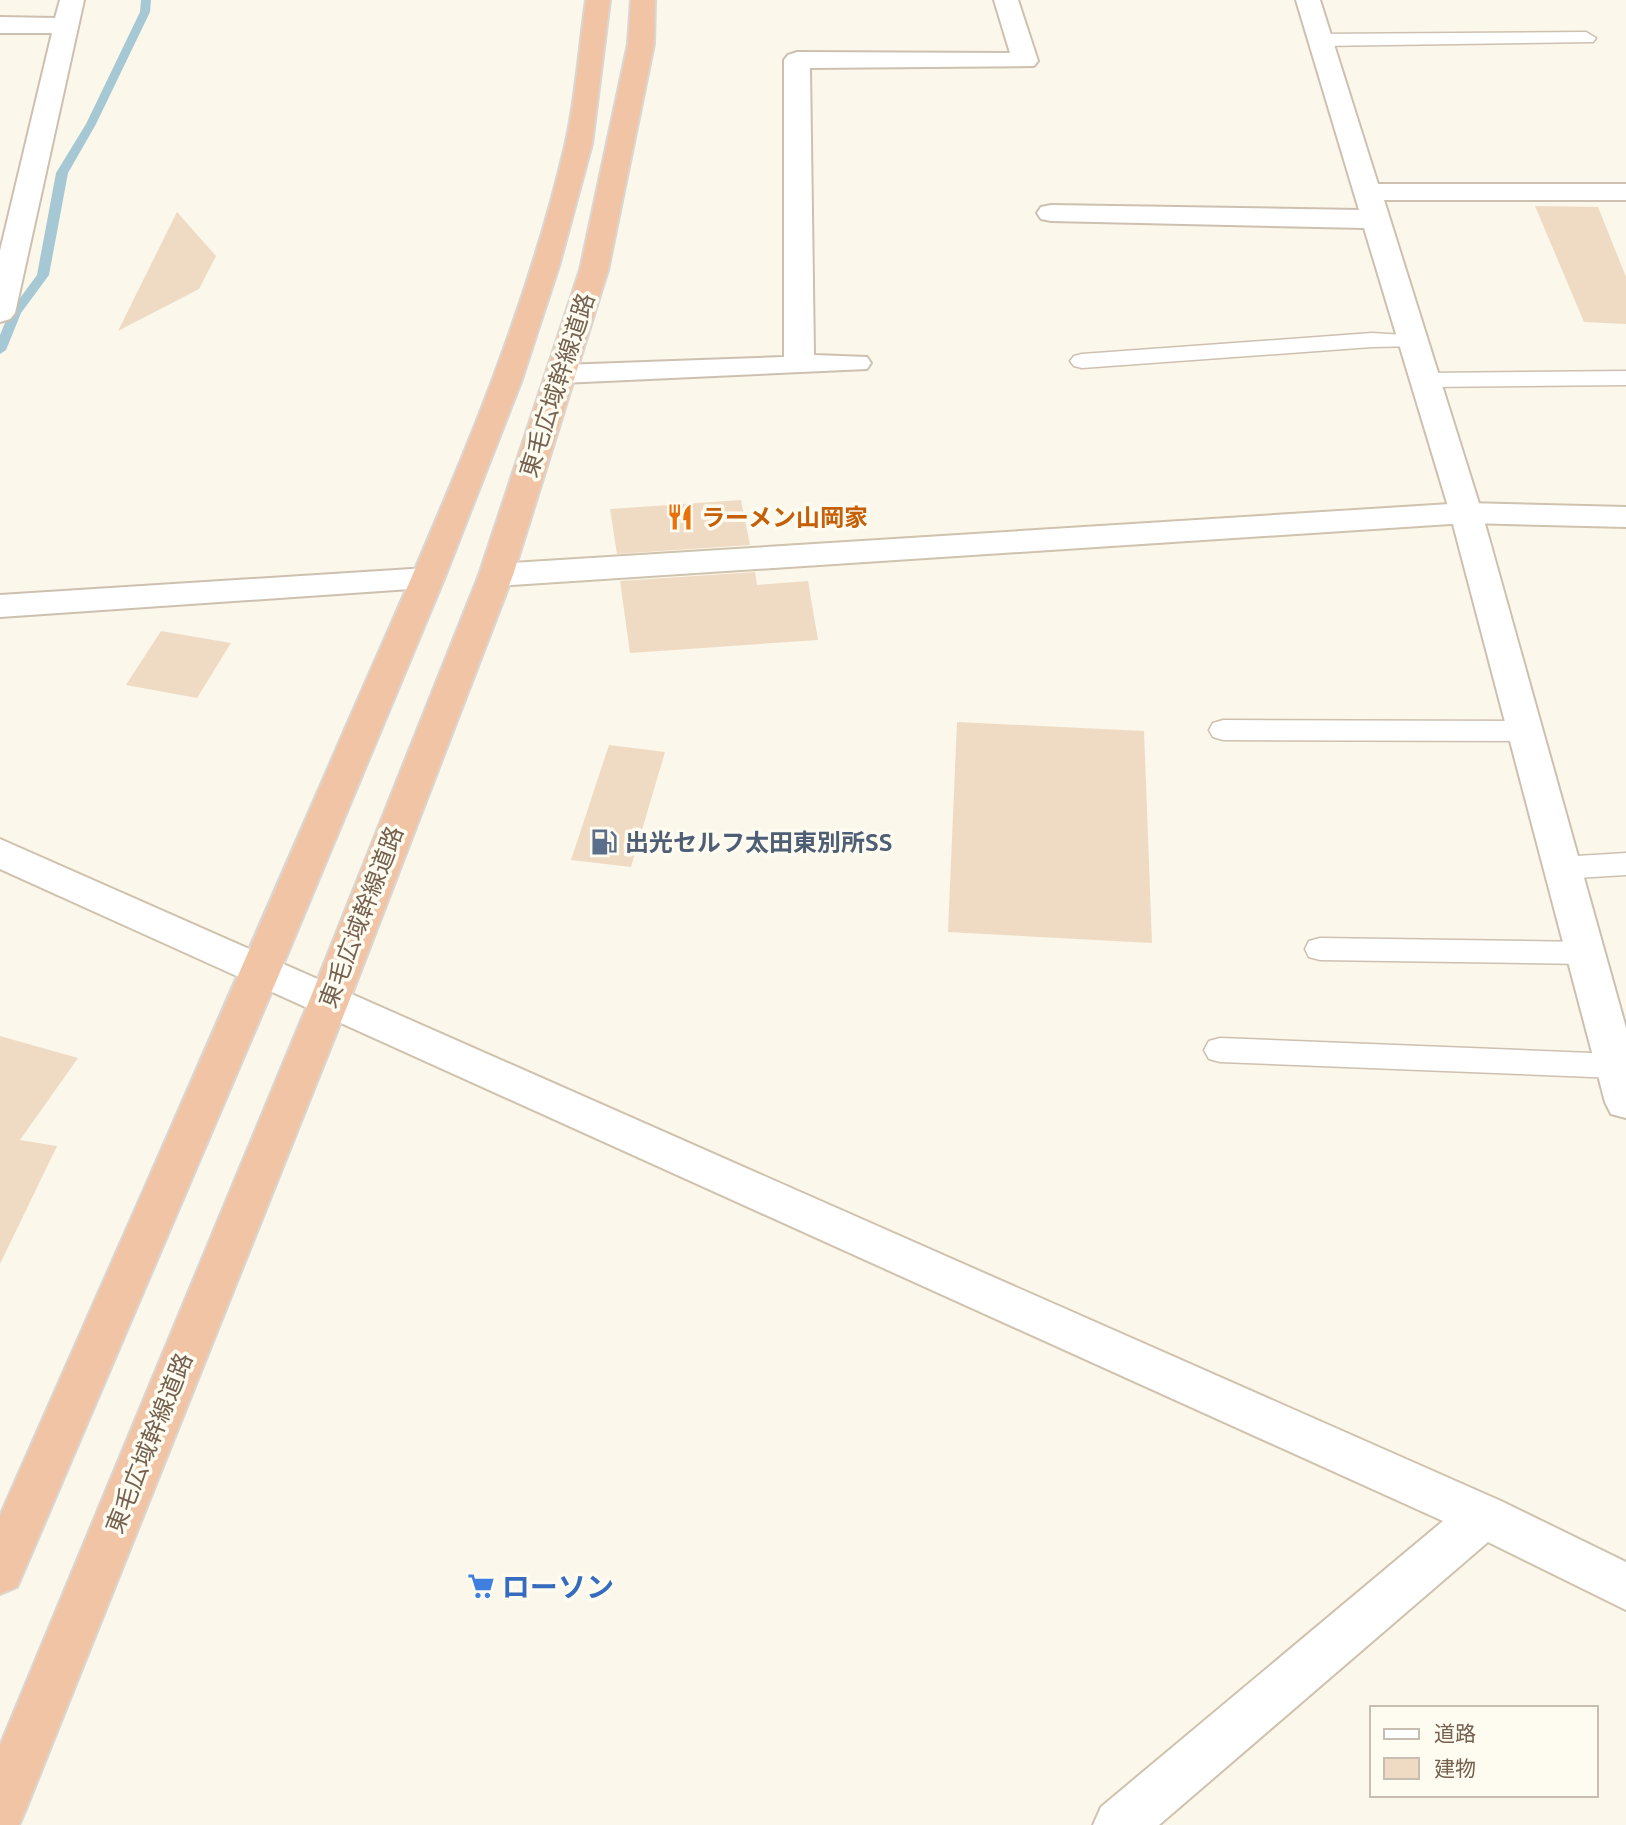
<svg xmlns="http://www.w3.org/2000/svg" width="1626" height="1825" font-family="Ubuntu,'Noto Sans JP',sans-serif">
<style>
.lines{fill:none;stroke-linecap:round;stroke-linejoin:round}
.stream{fill:#a6c8d5;fill-rule:evenodd}
.building{fill:#efdbc4}
.lane-casing{stroke:#cdc0b0;stroke-width:3}
.street-casing{stroke:#cdc0b0;stroke-width:4}
.secondary-casing{stroke:#cfc2ae;stroke-width:4}
.highway-casing{stroke:#dbd6d1;stroke-width:4}
.lane{fill:#fff;fill-rule:evenodd}
.street{fill:#fff;fill-rule:evenodd}
.secondary{fill:#fff;fill-rule:evenodd}
.highway{fill:#f1c4a6;fill-rule:evenodd}
.labels{text-anchor:middle;dominant-baseline:central;stroke-width:7;stroke-linejoin:round;paint-order:stroke}
.street-label{font-size:24px;fill:#75614f;stroke:#fefbf1}
.food-label{font-size:24px;font-weight:bold;fill:#c56008;stroke:#fefbf1;text-anchor:start}
.service-label{font-size:24px;font-weight:bold;fill:#4e5e75;stroke:#fefbf1;text-anchor:start}
.near-shop-label{font-size:28px;font-weight:bold;fill:#366cbe;stroke:#fefbf1;text-anchor:start}
</style>
<rect width="100%" height="100%" fill="#fbf7ea"/>
<g class="lines">
<path class="stream" d="M141,0H151L150,12L96,124L68,173L49,275L21,313L6,350L0,354V335L9,313L37,275L56,173L86,124L140,12Z"/>
</g>
<path class="building" d="M1535,206L1598,207L1626,277V324L1584,322Z
M177,212L216,256L199,289L118,331Z
M741,500L750,545L617,554L610,509Z
M755,572L757,585L808,581L818,640L630,653L620,581Z
M161,631L231,643L197,698L126,685Z
M957,722L1144,731L1152,943L948,932Z
M609,745L665,752L631,867L571,860Z
M0,1036L78,1058L20,1140L57,1146L0,1264Z"/>
<g class="lines">
<g class="lane-casing">
<path id="lane" d="M1586,32L1596,38L1593,42L1320,46L1310,40L1320,34Z
M1372,333L1421,336L1425,341L1421,346L1372,347L1082,368L1074,366L1070,361L1074,356L1082,354Z
M1626,371V385L1425,387L1417,385L1413,380L1417,375L1425,373Z
M1223,720L1526,721L1536,724L1540,731L1536,738L1526,741L1223,740L1213,737L1209,730L1213,723Z
M1626,853V875L1560,879L1550,876L1545,868L1550,860L1560,857Z
M1320,938L1586,942L1597,945L1601,953L1597,961L1586,964L1320,960L1309,957L1305,949L1309,941Z
M1220,1038L1616,1054L1626,1057V1075L1616,1078L1220,1062L1209,1059L1204,1050L1209,1041Z"/>
</g>
<g class="street-casing">
<path id="street" d="M60,0H84L15,313L10,319L0,322V251L52,33H0V17L55,18Z
M994,0H1018L1038,61L1034,66L810,68L814,355L867,357L871,363L867,369L562,383L551,380L547,374L551,368L562,365L784,357V60L788,55L797,52L1010,53Z
M1296,0H1320L1378,184H1626V200H1384L1482,513L1626,1028V1118L1611,1114L1605,1102L1450,513L1364,228L1051,221L1041,219L1037,213L1041,207L1051,205L1359,210Z
M427,568L439,571L444,579L439,587L0,617V595Z"/>
</g>
<g class="secondary-casing">
<path id="secondary" d="M1466,503L1626,507V527L1466,523L496,586L484,583L479,575L484,567L496,564Z
M0,839L1501,1501L1626,1562V1610L1488,1542L1159,1825H1093L1101,1807L1443,1521L0,869Z"/>
</g>
<g class="highway-casing">
<path id="highway" d="M586,0H610L592,144L559,266L521,382L444,579L280,972L24,1571L17,1587L0,1594V1516C110,1266 221,1017 329,766C415,567 516,357 565,146C576,99 579,48 586,0Z
M631,0H655L654,44L608,270L513,575L350,999L26,1809L19,1825H0V1746L310,999L479,575L580,270L628,44Z"/>
</g>
<use href="#lane" class="lane"/>
<use href="#street" class="street"/>
<use href="#secondary" class="secondary"/>
<use href="#highway" class="highway"/>
</g>
<defs>
<g id="restaurant-bare" transform="scale(2.1)"><path d="M-5-6h1v4h1v-4h1v4h1v-4h1v5L-1.5 .5V6h-2V.5L-5-1ZM5-6V6H3V1.5H1.5Q1.5-4 5-6Z" fill="#e8710a" stroke="#fefbf1" stroke-width="2.5" paint-order="stroke"/></g>
<g id="fuel-bare" transform="scale(2.1)"><path d="M-5.5-6h7V0h2V4h1.3V-2.5L3-4.5l.8-.8L6-3V5H2.5V1h-1V6h-7ZM-4.2-4.7v3.2H.2V-4.7Z" fill="#5c6f8a" stroke="#fefbf1" stroke-width="2.5" paint-order="stroke"/></g>
<g id="supermarket-bare" transform="scale(2.1)"><path d="M-6-5.5h2.5l.6 2H6L4.5 2H-2.5L-4.4-4H-6ZM-1.5 3.2a1.3 1.3 0 1 0 .1 0ZM3 3.2a1.3 1.3 0 1 0 .1 0Z" fill="#3f7fe0" stroke="#fefbf1" stroke-width="2.5" paint-order="stroke"/></g>
</defs>
<g fill-rule="evenodd">
<use href="#restaurant-bare" x="680" y="517"/>
<use href="#fuel-bare" x="604" y="842"/>
<use href="#supermarket-bare" x="481" y="1586"/>
</g>
<g class="labels">
<g class="street-label">
<text transform="translate(557 385) rotate(-72)">東毛広域幹線道路</text>
<text transform="translate(361 917) rotate(-69)">東毛広域幹線道路</text>
<text transform="translate(149 1443) rotate(-68)">東毛広域幹線道路</text>
</g>
<g class="food-label">
<text x="701" y="517">ラーメン山岡家</text>
</g>
<g class="service-label">
<text x="625" y="842">出光セルフ太田東別所SS</text>
</g>
<g class="near-shop-label">
<text x="502" y="1586">ローソン</text>
</g>
</g>
<rect x="1370" y="1706" width="228" height="91" fill="#fefbf1" stroke="#c7bdb0" stroke-width="2"/>
<rect x="1384" y="1729" width="35" height="10" fill="#ffffff" stroke="#c7bdb0" stroke-width="2"/>
<text x="1434" y="1741" font-size="21" fill="#75614f">道路</text>
<rect x="1384" y="1758" width="35" height="21" fill="#efdbc4" stroke="#c7bdb0" stroke-width="2"/>
<text x="1434" y="1776" font-size="21" fill="#75614f">建物</text>
</svg>
